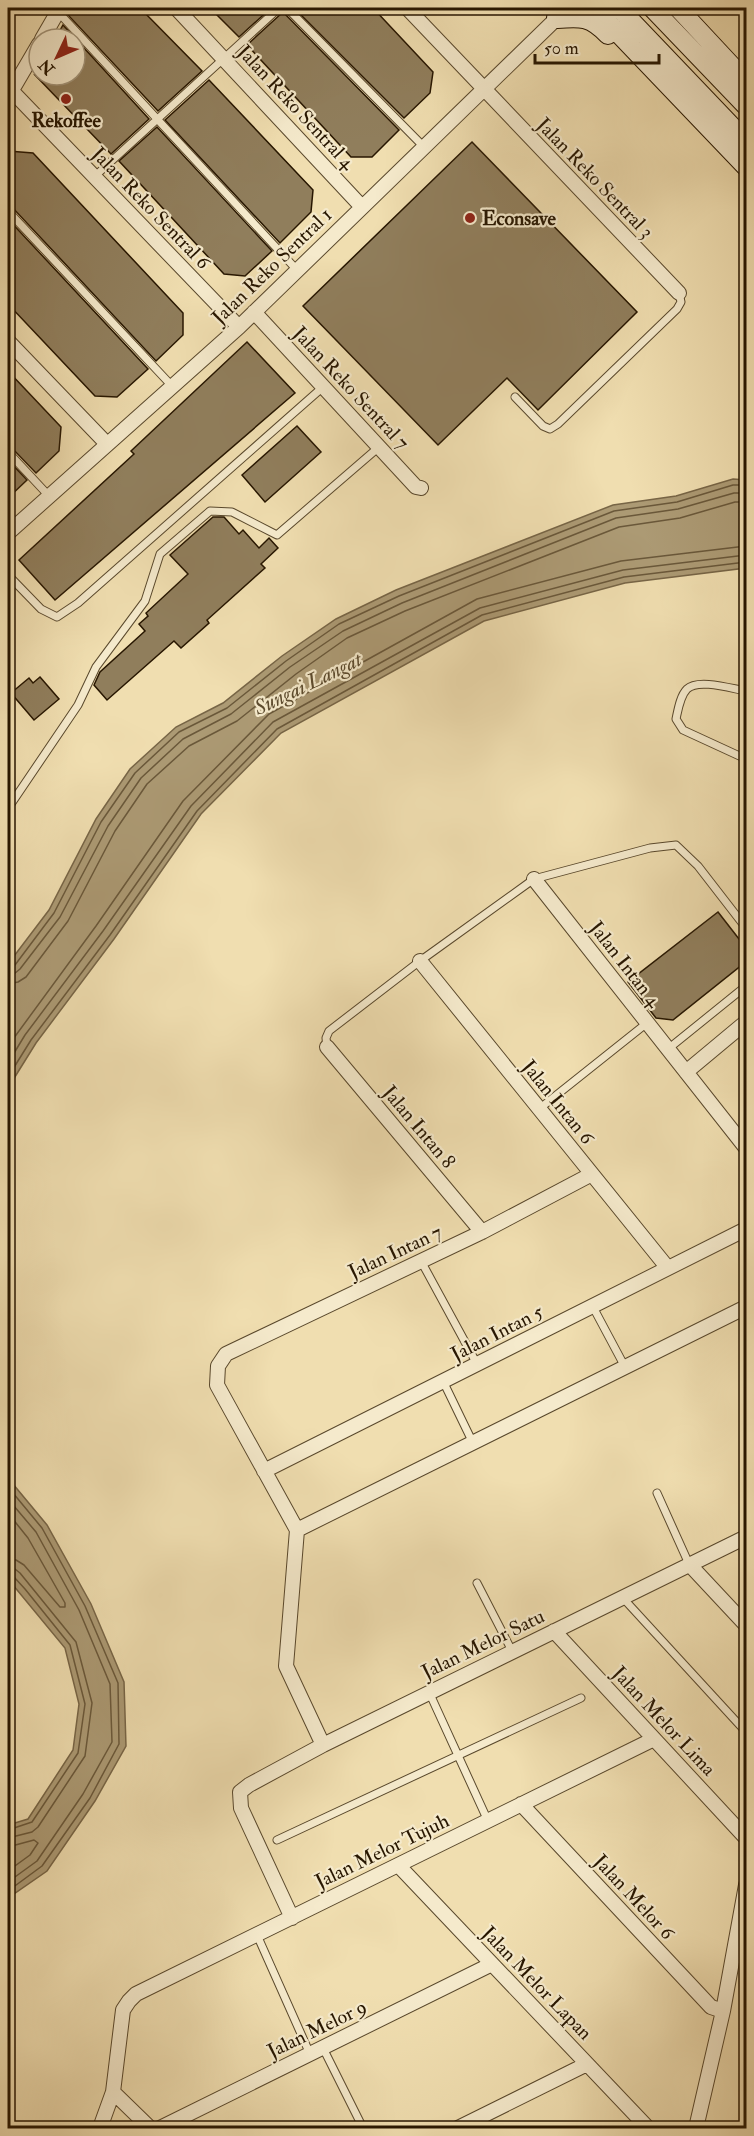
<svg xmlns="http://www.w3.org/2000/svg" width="754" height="2136" font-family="'IM FELL Double Pica',serif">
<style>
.water{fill:#ac9a74;stroke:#776546;stroke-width:1.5}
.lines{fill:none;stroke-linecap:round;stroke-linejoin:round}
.shore{stroke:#6a583a;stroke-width:1.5}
.building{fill:#907e5c;stroke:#271600;stroke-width:1.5}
.service-casing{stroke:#59482c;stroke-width:9}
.minor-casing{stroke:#59482c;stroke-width:16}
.secondary-casing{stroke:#271600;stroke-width:20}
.service{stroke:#f5eacc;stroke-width:7}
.minor{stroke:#f5eacc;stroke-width:14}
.secondary{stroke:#f5eacc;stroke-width:18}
.poi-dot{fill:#8f2418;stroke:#f5eacc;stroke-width:2}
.labels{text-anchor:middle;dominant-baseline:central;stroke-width:4.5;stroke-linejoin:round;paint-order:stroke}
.street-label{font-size:20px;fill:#271600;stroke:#f5eacc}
.poi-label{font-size:20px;font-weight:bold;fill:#271600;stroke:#f5eacc}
.water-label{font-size:21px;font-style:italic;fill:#5c4b2e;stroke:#f5eacc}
</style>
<rect width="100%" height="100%" fill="#f0deb0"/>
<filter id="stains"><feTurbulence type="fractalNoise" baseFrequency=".00333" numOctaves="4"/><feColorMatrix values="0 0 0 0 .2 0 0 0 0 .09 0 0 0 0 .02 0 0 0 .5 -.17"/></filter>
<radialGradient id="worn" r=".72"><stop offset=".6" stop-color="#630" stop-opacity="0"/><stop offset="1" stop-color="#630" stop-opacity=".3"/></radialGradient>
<path class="water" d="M733,479L746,480V568L625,583L484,621L281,733L201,814L114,939L36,1043L8,1088V964L49,910L96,819L130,769L176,727L223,703L282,656L336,619L396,590L613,505L676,496Z
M8,1478L47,1525L91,1604L124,1682L126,1746L95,1801L47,1871L8,1898V1825L28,1819L73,1750L79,1704L65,1648L8,1579Z"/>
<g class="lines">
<path class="shore" d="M8,967L15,965L54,913L101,822L135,773L179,732L227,708L286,661L339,624L399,596L614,511L677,502L733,485H746
M8,975L14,974L20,969L60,917L108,826L141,778L183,739L231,714L290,667L343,631L402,603L616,518L678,509L734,493H746
M8,984L18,982L26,977L68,921L115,831L147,784L189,746L237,721L296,674L347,638L405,611L619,527L680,518L735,502H746
M8,1046L96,926L183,801L269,714L477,599L621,561L746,546
M8,1063L25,1035L103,931L191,806L273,722L480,608L623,570L746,555
M8,1077L31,1040L110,935L197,811L277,729L482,615L624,577L746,562
M8,1487L42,1528L85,1606L118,1683L119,1744L90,1798L42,1866L8,1891
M8,1499L36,1532L79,1610L110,1684L112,1742L83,1794L37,1861L8,1882
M8,1513L28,1538L65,1603V1607H60L24,1565L16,1560L8,1559
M8,1568L15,1569L20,1573L76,1642L92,1703L85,1756L38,1827L32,1832L8,1838
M8,1576L14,1577L25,1589L70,1645L85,1704L78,1753L32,1822L8,1830
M8,1847L34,1840L38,1843L30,1855L8,1871"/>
</g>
<path class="building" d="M72,8H140L202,71L158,111L68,15Z
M210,8H271L239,37Z
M294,8H373L433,72L430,93L404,118Z
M283,12L399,130L372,157H351L247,45Z
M63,25L149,119L111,154L35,75H75V39H55Z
M209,80L313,190L311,212L280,243L165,120Z
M157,127L272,251L245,276L224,274L119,161Z
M472,142L637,312L538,410L507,378L438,445L303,306Z
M8,151L33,153L183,313V335L156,361L12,207L8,205Z
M8,219L148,369L117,397L95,396L8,304Z
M247,342L295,393L55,600L19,560L134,454L131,451Z
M8,371L61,427L59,451L36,473L12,448L8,446Z
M297,426L321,452L265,502L242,475Z
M8,460L27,480L8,498Z
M213,517H224L239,534L243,530L259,548L269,538L278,548L261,564L265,568L207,620L209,623L181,648L174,641L107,700L94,685L100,672L145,631L139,624L148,616L146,613L188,574L170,555Z
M40,677L59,699L34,720L11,693L29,678L33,683Z
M718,912L746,948L743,964L673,1020L656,1018L628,982Z"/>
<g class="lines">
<g class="service-casing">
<path id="service" d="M287,8L424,147
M58,12L297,270
M94,177L279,8
M8,211L172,386
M515,397L543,426L550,429L558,424L677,309L681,302L679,293
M8,452L49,496
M8,575L41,609L57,617L78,603L323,387
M746,691C733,689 698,678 687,689C680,696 678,710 676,719L683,730L746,759
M11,804L78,705L96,667L145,601L160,554L210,511L232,512L277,535L379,447
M327,1047L326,1038L329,1031L420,961L534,879L650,848L676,845L698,866L746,928
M668,1049L746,986
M539,1109L647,1023
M421,1261L477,1364
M593,1307L625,1367
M443,1381L473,1443
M657,1493L689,1564
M477,1583L512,1651
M622,1597L746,1732
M429,1692L488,1821
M277,1840L581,1698
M257,1935L310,2054
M323,2048L363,2128"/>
</g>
<g class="minor-casing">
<path id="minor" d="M176,8L362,207
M407,8L679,293
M42,39L60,8
M8,87L239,327
M8,97L39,44
M254,312L416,487L421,488
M8,341L107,444
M8,533L239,327L556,19
M534,879L746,1148
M420,961L667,1267
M327,1047L482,1232
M686,1072L746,1022
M264,1471L746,1229
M297,1530L217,1385L218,1366L226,1354L482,1232L592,1174
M689,1564L746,1625
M554,1631L746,1838
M323,1745L286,1666L297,1530L746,1307
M521,1804L711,2007L723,2011
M398,1865L648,2128
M292,1918L241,1808L240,1792L249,1785L323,1745L746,1537
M100,2128L113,2092
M150,2128L113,2092L123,2010L129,2001L136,1994L654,1739
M160,2128L492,1964
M458,2128L587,2064
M696,2128L723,2011L746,1885"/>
</g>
<g class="secondary-casing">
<path id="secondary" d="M557,8L556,19C581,17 590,16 608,35
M594,8L746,167
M619,8L746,141
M652,8L746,106
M678,8L746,81"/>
</g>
<use href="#service" class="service"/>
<use href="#minor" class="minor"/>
<use href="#secondary" class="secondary"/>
</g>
<g class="poi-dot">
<circle cx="66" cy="99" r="6"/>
<circle cx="470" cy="218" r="6"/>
</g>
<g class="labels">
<g class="street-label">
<text transform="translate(296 107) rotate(47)">Jalan Reko Sentral 4</text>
<text transform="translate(595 178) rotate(46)">Jalan Reko Sentral 3</text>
<text transform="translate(151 208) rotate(46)">Jalan Reko Sentral 6</text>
<text transform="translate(272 266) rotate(-44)">Jalan Reko Sentral 1</text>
<text transform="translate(351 388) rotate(47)">Jalan Reko Sentral 7</text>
<text transform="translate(625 964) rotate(52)">Jalan Intan 4</text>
<text transform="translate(558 1102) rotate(51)">Jalan Intan 6</text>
<text transform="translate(419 1127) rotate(50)">Jalan Intan 8</text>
<text transform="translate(395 1252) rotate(-25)">Jalan Intan 7</text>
<text transform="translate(497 1333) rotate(-27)">Jalan Intan 5</text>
<text transform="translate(483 1644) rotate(-26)">Jalan Melor Satu</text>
<text transform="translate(664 1721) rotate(47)">Jalan Melor Lima</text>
<text transform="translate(382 1851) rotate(-26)">Jalan Melor Tujuh</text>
<text transform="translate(634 1897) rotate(47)">Jalan Melor 6</text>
<text transform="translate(537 1983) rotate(46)">Jalan Melor Lapan</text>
<text transform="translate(317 2029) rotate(-26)">Jalan Melor 9</text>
</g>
<g class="poi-label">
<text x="66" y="120">Rekoffee</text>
<text x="482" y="218" text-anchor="start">Econsave</text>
</g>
<g class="water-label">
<text transform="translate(308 684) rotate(-26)">Sungai Langat</text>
</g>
</g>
<rect width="754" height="2136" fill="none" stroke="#f0deb0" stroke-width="30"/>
<rect x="9" y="9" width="736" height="2118" fill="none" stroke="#271600" stroke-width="3"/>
<rect x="15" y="15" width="724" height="2106" fill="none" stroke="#271600" stroke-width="1.5"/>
<g transform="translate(57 57) rotate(226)"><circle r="28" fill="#f5eacc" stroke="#a3957a" stroke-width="1.5"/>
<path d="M0-4.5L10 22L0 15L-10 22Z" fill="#8f2418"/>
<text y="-9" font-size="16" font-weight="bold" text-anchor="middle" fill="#271600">N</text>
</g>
<path d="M535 54v9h124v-9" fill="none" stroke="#271600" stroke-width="3"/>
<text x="544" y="54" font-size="18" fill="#271600" stroke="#f5eacc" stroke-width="4.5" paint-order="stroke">50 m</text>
<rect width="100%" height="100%" filter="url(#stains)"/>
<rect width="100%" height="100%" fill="url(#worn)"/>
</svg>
